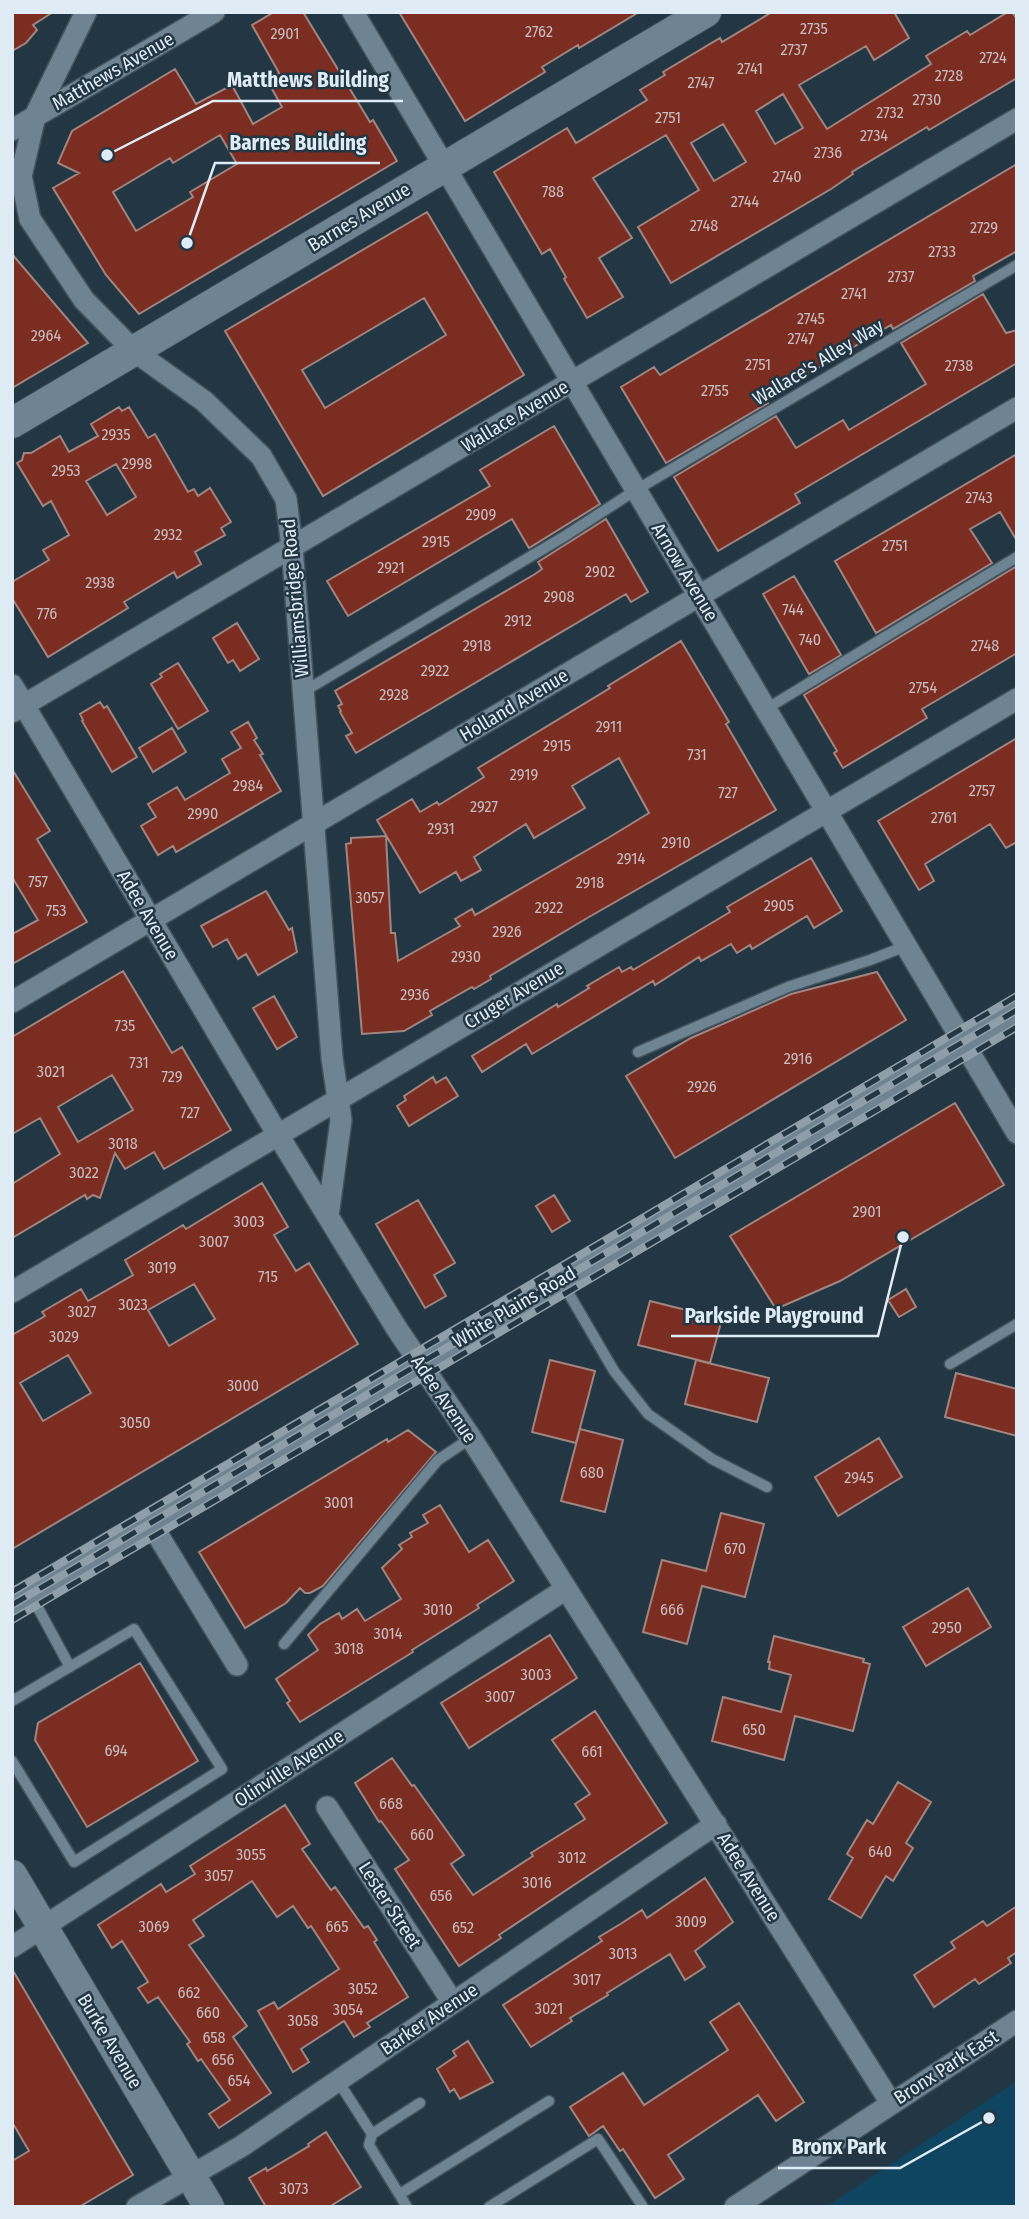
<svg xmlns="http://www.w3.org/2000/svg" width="1029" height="2219" font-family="'Fira Sans Condensed',sans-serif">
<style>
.green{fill:#104562}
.building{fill:#7c2d22;stroke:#a08580;stroke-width:2;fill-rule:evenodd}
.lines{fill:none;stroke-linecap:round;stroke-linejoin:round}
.lane-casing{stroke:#42535e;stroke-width:13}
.street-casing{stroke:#42535e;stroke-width:24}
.secondary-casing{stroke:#42535e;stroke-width:32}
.lane{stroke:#6e8493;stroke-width:10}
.street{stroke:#6e8493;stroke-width:21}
.secondary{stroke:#6e8493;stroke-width:30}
.rail-casing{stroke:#8f9fa9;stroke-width:8}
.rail{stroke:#223643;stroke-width:5;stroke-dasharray:16;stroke-linecap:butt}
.labels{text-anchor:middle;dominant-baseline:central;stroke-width:5;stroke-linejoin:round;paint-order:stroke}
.number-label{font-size:16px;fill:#c7bcc0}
.street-label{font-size:19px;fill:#e0ecf5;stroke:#223643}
.leader{fill:none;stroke:#e0ecf5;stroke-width:2.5}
.callout-dot{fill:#e0ecf5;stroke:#223643;stroke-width:2.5}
.callout-label{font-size:21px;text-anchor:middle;font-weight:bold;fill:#e0ecf5;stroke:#223643;stroke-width:5;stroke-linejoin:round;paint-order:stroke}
</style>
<rect width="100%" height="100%" fill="#223643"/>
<path class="green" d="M1017,2081V2207H826Z"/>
<path class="building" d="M12,12H53L33,25L37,30L26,43L12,51Z
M274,12H303L370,122L373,120L397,161L139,314L106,275L53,188L79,173L58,163L72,131L175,69L196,104L232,85L253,124L282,107L267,80L279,73L252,25ZM220,135L237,164L190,192L193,197L136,231L113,192L170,158L173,163Z
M399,12H639L579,48L578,45L542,67L545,72L465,121Z
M772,12H894L909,38L874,60L866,46L799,85L827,129L931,64L926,56L967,31L970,35L1008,12H1012L1017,19V78L929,130L927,127L852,172L853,174L831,189L671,283L638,227L699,190L666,135L593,178L632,238L599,258L623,297L587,318L564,279L566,277L550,249L542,254L494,172L567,128L576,143L647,100L640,90L665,75L663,72L720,38L722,42ZM783,94L803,128L775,144L756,111ZM723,124L746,162L714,181L691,143Z
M1017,164V251L973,276L975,281L893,329L891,325L801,378L766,399L768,403L666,463L621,387L654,367L660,375Z
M427,212L524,375L323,496L225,331ZM424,298L446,335L325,408L302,370Z
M12,254L88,343L12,388Z
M983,294L1006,333L1017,330V363L795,494L800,503L718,551L674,477L776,416L796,448L843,420L849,430L864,421L926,384L901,343Z
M119,407L122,411L129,407L148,438L155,434L188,492L194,489L198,496L210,488L231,522L221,528L225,535L195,552L201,564L177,578L174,572L124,602L128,608L48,657L12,598V582L49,560L43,550L69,535L51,501L43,506L17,463L22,460L24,453H31L60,436L69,452L98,436L91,424ZM116,464L136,497L107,515L86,481Z
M554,426L600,504L529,548L512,519L348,616L327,581L490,486L480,470Z
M1017,454V541L1000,512L970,529L992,563L876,633L835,561Z
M606,519L648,592L631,602L626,594L356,753L346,736L352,733L340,712L341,711L338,706L342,704L335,691L535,574L542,569L538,562Z
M1017,566V653L922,709L927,718L843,768L834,753L837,751L804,695Z
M794,576L841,655L809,674L763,594Z
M237,623L259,659L240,671L233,660L228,663L213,638Z
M681,641L729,722L726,724L776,810L589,917L490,976L491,979L474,989L472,987L430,1011L432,1015L404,1031L362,1034L346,844L351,843V838L386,836L391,933H395L398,961L460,926L455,919L472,909L475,915L608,838L649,813L619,758L572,786L585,808L534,838L526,824L474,857L481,870L461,881L456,872L420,893L377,820L412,799L420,812L437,802L439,805L484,777L478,768L610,688L608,686Z
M178,663L208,711L178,729L151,684L162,677L160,674Z
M100,702L104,708L107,706L137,757L112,772L82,721L83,720L80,714Z
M248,722L257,738L254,740L263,754L260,755L281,791L176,852L173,846L158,855L141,826L156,817L148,804L177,787L185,800L230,773L222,759L241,748L231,732Z
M172,728L186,752L153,772L139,748Z
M1017,738V842L1006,848L990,824L925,864L934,881L919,890L878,821Z
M12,769L50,831L37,839L87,922L12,964V934L38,920L12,877Z
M811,858L842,911L814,928L807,916L752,949L750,945L737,953L731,944L701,961L699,957L655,985L653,981L532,1054L526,1044L482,1072L472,1056L557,1004L558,1007L589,988L587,986L619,967L622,972L631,967L633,970L730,912L727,907Z
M266,891L289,930L292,928L297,952L258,975L246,954L238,959L227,939L213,947L201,926Z
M123,971L172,1053L182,1047L231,1130L164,1169L154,1152L125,1169L115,1153L100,1198L93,1195L87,1199L85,1195L12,1238V1184L60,1154L40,1118L12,1134V1037ZM112,1075L133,1110L78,1142L58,1107Z
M877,972L906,1020L675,1158L626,1076L691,1038L791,994Z
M274,996L297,1037L277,1049L253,1008Z
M433,1077L436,1083L446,1077L458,1096L409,1126L397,1106L406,1100L404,1096Z
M955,1103L1004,1185L840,1281L776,1309L730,1236Z
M262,1183L288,1227L274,1235L296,1271L309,1263L358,1344L12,1549V1335L45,1316L42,1312L81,1289L88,1301L133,1275L125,1260L183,1225L186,1229ZM194,1284L215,1319L169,1346L148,1310ZM68,1355L91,1393L43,1421L20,1383Z
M554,1195L570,1221L552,1232L536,1206Z
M418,1200L455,1263L434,1275L446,1296L425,1308L376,1224Z
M906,1289L916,1307L899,1317L888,1300Z
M650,1301L722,1319L710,1363L638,1345Z
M550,1360L595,1371L576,1443L532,1432Z
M696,1360L769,1378L757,1422L685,1404Z
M956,1373L1017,1389V1436L945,1417Z
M580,1429L623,1440L605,1512L561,1501Z
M408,1430L436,1452L323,1586L310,1593H305L300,1588L286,1603L245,1628L199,1552L387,1439L388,1442Z
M879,1438L902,1477L838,1516L815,1477Z
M440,1505L469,1552L488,1540L514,1581L477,1605L479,1608L412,1650L413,1652L300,1722L287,1703L290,1701L276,1679L318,1650L308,1635L320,1624L339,1613L342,1619L357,1609L365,1621L401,1599L382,1568L402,1549L399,1545L412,1537L410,1533L428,1523L423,1515Z
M721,1513L764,1524L745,1597L702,1586L687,1644L643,1632L662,1560L706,1571Z
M968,1588L991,1627L926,1666L903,1627Z
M550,1635L577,1678L469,1748L441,1703Z
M774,1636L864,1659L863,1662L870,1664L853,1731L795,1716L784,1760L712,1741L723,1697L781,1712L791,1675L769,1669L770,1662H768Z
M140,1663L198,1761L87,1827L35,1740L38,1723Z
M595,1711L667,1823L499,1935L501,1938L459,1966L395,1869L409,1860L381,1821L379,1822L355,1783L392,1758L412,1786L414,1785L464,1855L451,1864L473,1895L533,1856L531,1853L585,1819L575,1804L590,1794L552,1740Z
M898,1782L931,1802L906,1843L913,1848L893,1881L886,1876L861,1918L829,1899L853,1858L847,1854L867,1820L873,1824Z
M285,1805L310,1844L302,1849L331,1890L335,1887L364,1928L368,1926L377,1940L374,1942L408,1997L367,2023L370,2027L354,2037L344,2021L324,2034L301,2049L309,2062L293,2072L258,2011L274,2002L278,2009L339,1969L311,1926L308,1928L293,1906L277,1917L252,1881L193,1920L204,1936L189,1945L247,2026L233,2037L271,2093L219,2128L209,2114L230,2100L201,2059L198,2061L187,2044L190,2042L158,1997L148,2003L138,1988L148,1982L122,1941L112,1948L98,1925L161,1884L166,1892L195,1874L190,1866Z
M705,1878L733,1922L695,1951L705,1967L685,1980L670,1954L607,1993L608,1995L570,2018L572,2021L531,2047L503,2005L602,1941L599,1937L622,1923L642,1910L647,1918Z
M1017,1906V1952L1008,1958L1011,1963L979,1984L975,1979L934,2007L914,1975L955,1948L951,1942L983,1921L987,1926Z
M12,1969L133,2175L79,2207H12V2161L29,2151L12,2122Z
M739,2003L804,2102L776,2121L758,2095L668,2155L684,2179L655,2198L623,2149L620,2151L603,2126L589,2136L570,2107L623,2073L644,2105L728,2050L710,2022Z
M468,2041L493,2082L460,2099L454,2089L450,2092L437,2069L456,2056L453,2051Z
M326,2132L361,2187L329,2207H266L249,2178L266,2168L267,2171L309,2146L308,2144Z"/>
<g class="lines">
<g class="lane-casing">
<path id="lane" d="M303,692L565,536L636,490L1017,265
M766,709L1017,557
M638,1052L788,987L870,960L906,946
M562,1282L614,1371L648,1414L712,1459L767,1487
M950,1364L1017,1324
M31,1595L70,1667
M284,1644L438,1460L471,1438
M12,1701L134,1629L222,1769L74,1862L12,1761
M338,2081L372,2134L369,2145L407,2207
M372,2134L420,2103
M400,2194L549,2101
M489,2207L598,2139L643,2207"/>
</g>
<g class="street-casing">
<path id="street" d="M86,12L35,116L21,176L30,219L84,300L134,351L204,401L261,456L286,499L292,547L332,1058L341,1120L328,1216
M353,12L1017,1133
M12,130L214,12
M12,685L278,1135L397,1329L471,1438L891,2103
M12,712L1017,119
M12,1002L1017,408
M12,1292L1017,699
M150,1522L237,1665
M327,1807L453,2003
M12,1947L566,1589
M137,2207L242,2146L716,1824
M735,2207L1017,2021"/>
</g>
<g class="secondary-casing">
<path id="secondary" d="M12,423L706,12
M12,1605L1017,1010
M12,1875L209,2207"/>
</g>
<use href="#lane" class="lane"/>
<use href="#street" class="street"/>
<use href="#secondary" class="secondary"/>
<g class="rail-casing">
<path id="rail" d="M12,1592L1017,996
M12,1605L1017,1010
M12,1620L1017,1027"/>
</g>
<use href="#rail" class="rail"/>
</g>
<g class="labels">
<g class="number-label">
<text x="814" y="28">2735</text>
<text x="539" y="31">2762</text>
<text x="285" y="33">2901</text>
<text x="794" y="49">2737</text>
<text x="993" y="57">2724</text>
<text x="750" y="68">2741</text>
<text x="949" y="75">2728</text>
<text x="701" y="82">2747</text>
<text x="927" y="99">2730</text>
<text x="890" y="112">2732</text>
<text x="668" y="117">2751</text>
<text x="874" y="135">2734</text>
<text x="828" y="152">2736</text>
<text x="787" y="176">2740</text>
<text x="553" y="191">788</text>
<text x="745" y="201">2744</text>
<text x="704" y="225">2748</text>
<text x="984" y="227">2729</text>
<text x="942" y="251">2733</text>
<text x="901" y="276">2737</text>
<text x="854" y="293">2741</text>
<text x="811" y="318">2745</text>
<text x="46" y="335">2964</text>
<text x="801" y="338">2747</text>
<text x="758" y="364">2751</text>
<text x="959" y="365">2738</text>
<text x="715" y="390">2755</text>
<text x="116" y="434">2935</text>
<text x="137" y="463">2998</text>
<text x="66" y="470">2953</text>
<text x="979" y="497">2743</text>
<text x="481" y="514">2909</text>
<text x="168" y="534">2932</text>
<text x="436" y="541">2915</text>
<text x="895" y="545">2751</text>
<text x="391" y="567">2921</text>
<text x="600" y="571">2902</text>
<text x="100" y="582">2938</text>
<text x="559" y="596">2908</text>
<text x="793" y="609">744</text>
<text x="47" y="613">776</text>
<text x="518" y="620">2912</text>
<text x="810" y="639">740</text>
<text x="477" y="645">2918</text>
<text x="985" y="645">2748</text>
<text x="435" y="670">2922</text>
<text x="923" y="687">2754</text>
<text x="394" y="694">2928</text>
<text x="609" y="726">2911</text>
<text x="557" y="745">2915</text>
<text x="697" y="754">731</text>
<text x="524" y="774">2919</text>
<text x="248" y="785">2984</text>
<text x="982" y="790">2757</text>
<text x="728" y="792">727</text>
<text x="484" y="806">2927</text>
<text x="203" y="813">2990</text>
<text x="944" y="817">2761</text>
<text x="441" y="828">2931</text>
<text x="676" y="842">2910</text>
<text x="631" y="858">2914</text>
<text x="38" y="881">757</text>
<text x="590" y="882">2918</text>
<text x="370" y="897">3057</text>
<text x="779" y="905">2905</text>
<text x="549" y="907">2922</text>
<text x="56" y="910">753</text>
<text x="507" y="931">2926</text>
<text x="466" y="956">2930</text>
<text x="415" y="994">2936</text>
<text x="125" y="1025">735</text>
<text x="798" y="1058">2916</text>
<text x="139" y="1062">731</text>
<text x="51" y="1071">3021</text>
<text x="172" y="1076">729</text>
<text x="702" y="1086">2926</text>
<text x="190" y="1112">727</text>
<text x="123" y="1143">3018</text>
<text x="84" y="1172">3022</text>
<text x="867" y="1211">2901</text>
<text x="249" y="1221">3003</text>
<text x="214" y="1241">3007</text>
<text x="162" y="1267">3019</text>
<text x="268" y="1276">715</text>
<text x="133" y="1304">3023</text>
<text x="82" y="1311">3027</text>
<text x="64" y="1336">3029</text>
<text x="243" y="1385">3000</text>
<text x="135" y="1422">3050</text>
<text x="592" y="1472">680</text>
<text x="859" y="1477">2945</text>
<text x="339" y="1502">3001</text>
<text x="735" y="1548">670</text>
<text x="438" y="1609">3010</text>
<text x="672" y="1609">666</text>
<text x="947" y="1627">2950</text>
<text x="388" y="1633">3014</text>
<text x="349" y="1648">3018</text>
<text x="536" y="1674">3003</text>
<text x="500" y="1696">3007</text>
<text x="754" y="1729">650</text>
<text x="116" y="1750">694</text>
<text x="592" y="1751">661</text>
<text x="391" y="1803">668</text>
<text x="422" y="1834">660</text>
<text x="880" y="1851">640</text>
<text x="251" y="1854">3055</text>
<text x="572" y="1857">3012</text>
<text x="219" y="1875">3057</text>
<text x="537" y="1882">3016</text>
<text x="441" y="1895">656</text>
<text x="691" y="1921">3009</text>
<text x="154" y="1926">3069</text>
<text x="337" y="1926">665</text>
<text x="463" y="1927">652</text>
<text x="623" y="1953">3013</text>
<text x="587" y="1979">3017</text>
<text x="363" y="1988">3052</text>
<text x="189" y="1992">662</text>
<text x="549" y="2008">3021</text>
<text x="348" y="2009">3054</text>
<text x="208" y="2012">660</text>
<text x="303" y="2020">3058</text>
<text x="214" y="2037">658</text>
<text x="223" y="2059">656</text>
<text x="239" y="2080">654</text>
<text x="294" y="2188">3073</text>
</g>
<g class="street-label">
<text transform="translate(113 71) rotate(-30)">Matthews Avenue</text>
<text transform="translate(359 217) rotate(-31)">Barnes Avenue</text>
<text transform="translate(818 362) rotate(-31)">Wallace's Alley Way</text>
<text transform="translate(515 416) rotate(-31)">Wallace Avenue</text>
<text transform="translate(685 572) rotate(59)">Arnow Avenue</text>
<text transform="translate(295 598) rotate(-95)">Williamsbridge Road</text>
<text transform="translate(514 705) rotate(-31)">Holland Avenue</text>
<text transform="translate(148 915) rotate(59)">Adee Avenue</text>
<text transform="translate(514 995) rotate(-31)">Cruger Avenue</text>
<text transform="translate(514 1307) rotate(-31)">White Plains Road</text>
<text transform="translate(444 1399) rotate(56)">Adee Avenue</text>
<text transform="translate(289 1768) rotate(-33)">Olinville Avenue</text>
<text transform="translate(749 1877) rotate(58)">Adee Avenue</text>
<text transform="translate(390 1905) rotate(57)">Lester Street</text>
<text transform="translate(429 2019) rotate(-34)">Barker Avenue</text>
<text transform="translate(110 2041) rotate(59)">Burke Avenue</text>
<text transform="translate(946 2067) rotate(-33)">Bronx Park East</text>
</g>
</g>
<path class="leader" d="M107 155L213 101H403M187 243L215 163H380M903 1237L878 1336H671M989 2118L900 2168H778"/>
<g class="callout-dot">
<circle cx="107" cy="155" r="7"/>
<circle cx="187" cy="243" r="7"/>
<circle cx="903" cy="1237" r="7"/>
<circle cx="989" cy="2118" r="7"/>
</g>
<g class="callout-label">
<text x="308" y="87">Matthews Building</text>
<text x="298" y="150">Barnes Building</text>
<text x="774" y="1323">Parkside Playground</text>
<text x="839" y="2154">Bronx Park</text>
</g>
<rect width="1029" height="2219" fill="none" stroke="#e0ecf5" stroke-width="28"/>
</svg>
